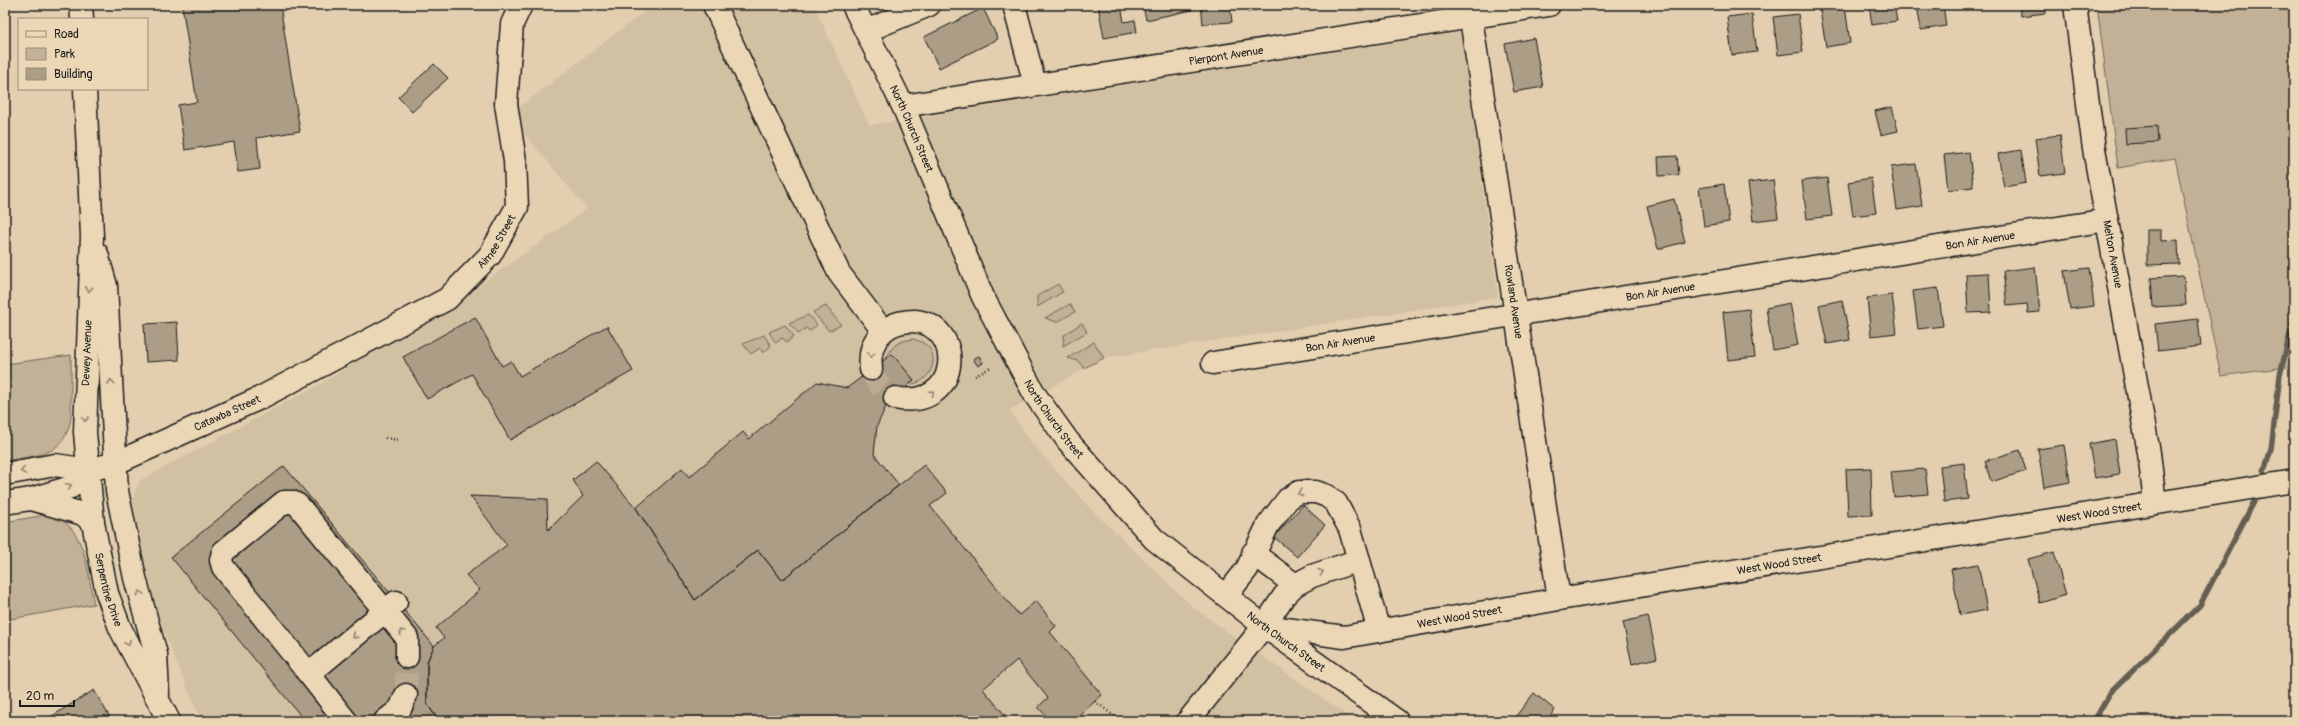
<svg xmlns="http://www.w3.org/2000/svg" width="2299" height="726" font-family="Pangolin,sans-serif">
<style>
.built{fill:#d2c0a3}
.green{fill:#c2b196;stroke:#6f6659}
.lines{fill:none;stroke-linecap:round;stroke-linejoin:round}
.stream{stroke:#655e52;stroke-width:5.5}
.building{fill:#ac9d86;stroke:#1c1c1c}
.minor-tunnel{stroke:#bbab92;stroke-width:22;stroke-dasharray:22 11;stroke-linecap:butt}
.minor-casing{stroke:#1c1c1c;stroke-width:25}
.major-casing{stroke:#1c1c1c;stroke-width:25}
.path{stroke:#1c1c1c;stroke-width:2.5;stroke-dasharray:1 3;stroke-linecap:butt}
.minor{stroke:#ebd6b5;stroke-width:22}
.major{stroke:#ebd6b5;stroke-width:22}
.oneway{stroke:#8e8270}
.labels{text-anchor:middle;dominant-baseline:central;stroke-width:4;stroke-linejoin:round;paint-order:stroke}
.street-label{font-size:11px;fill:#1c1c1c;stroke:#ebd6b5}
</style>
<rect width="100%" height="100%" fill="#e3cfaf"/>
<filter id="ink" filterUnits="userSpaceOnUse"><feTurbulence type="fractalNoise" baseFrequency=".025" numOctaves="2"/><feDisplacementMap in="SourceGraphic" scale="8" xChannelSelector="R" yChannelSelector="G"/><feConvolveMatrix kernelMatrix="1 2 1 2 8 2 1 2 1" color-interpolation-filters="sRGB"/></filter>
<g filter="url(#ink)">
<path class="built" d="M653,5H814L869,125L1461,32L1498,297L1104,358L1010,410L1030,441L1088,506L1194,608L1355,721H201L148,593L130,507L139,481L320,384L473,290L587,209L509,115Z"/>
<path class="green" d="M2097,5H2294V366L2221,376L2175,158L2118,168Z
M1058,284L1063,292L1037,307V296Z
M1070,304L1075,312L1057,322L1045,318Z
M826,306L841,325L829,331L813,312Z
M808,315L817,325L810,331L806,328L799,334L789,323Z
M1082,323L1087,332L1063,346L1064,335Z
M785,325L794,336L787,342L782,338L776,343L769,332Z
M764,335L771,346L763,353L760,348L751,354L743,344Z
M913,339C919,341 926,343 930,349C939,364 927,384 910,384L914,380L892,354L887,358C892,344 899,341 913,339Z
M1094,342L1104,358L1084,368L1078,361L1068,358Z
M71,355V418C64,458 38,454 5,461V364Z
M51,514C87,528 87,571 94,604L5,620V522Z"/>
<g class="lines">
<path class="stream" d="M2264,471L2271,449L2280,375L2294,317
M2094,721L2110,693L2200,605L2256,498"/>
</g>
<path class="building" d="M182,5H280L300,131L257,138L260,169L238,172L234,142L185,150L178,105L197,102Z
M1098,5H1121L1124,22L1135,20L1137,32L1104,38Z
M1143,5H1191L1192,10L1146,20Z
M1201,5H1230L1232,22L1203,24Z
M1246,5H1275V6L1248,12Z
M1292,5H1319L1292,9Z
M1869,5H1894L1897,21L1872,25Z
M1917,5H1943L1946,26L1921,30Z
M2019,5H2045L2046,13L2021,16Z
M1845,6L1850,43L1826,47L1820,9Z
M983,8L998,39L939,68L924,37Z
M1752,14L1757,52L1732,55L1727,17Z
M1798,14L1803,52L1778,55L1773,17Z
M1534,38L1543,87L1514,92L1505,44Z
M434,64L448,78L412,112L398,97Z
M1892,107L1898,131L1881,135L1875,111Z
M2157,126L2158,142L2126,144L2125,128Z
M2060,135L2065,173L2040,176L2035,138Z
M2021,150L2026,183L2004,187L1998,154Z
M1969,152L1973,187L1948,190L1944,155Z
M1677,156L1679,175L1659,176L1658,157Z
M1916,164L1922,206L1897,210L1891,167Z
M1827,178L1832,216L1807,219L1802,181Z
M1871,178L1876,213L1853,216L1848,182Z
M1773,180L1778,218L1753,221L1748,183Z
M1724,184L1729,222L1704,226L1699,188Z
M1674,199L1685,242L1658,249L1647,206Z
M2147,230H2161V241L2178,240L2179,264L2147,265Z
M2035,267L2040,312L2028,313L2027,304L2007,306L2003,271Z
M2089,268L2094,306L2070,309L2064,271Z
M1989,273L1991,312L1968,313L1966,274Z
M2184,276L2186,305L2153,307L2151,278Z
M1938,288L1943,326L1918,329L1913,291Z
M1892,295L1897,333L1871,336L1867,298Z
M1842,300L1850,340L1827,344L1819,305Z
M1790,303L1798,345L1773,350L1766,308Z
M1749,309L1755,357L1728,360L1723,312Z
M475,317L502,366L511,361L520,376L607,326L633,371L510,440L472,374L427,399L403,357Z
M2198,319L2201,346L2158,351L2155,324Z
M177,322L179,360L146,362L144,324Z
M892,354L914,380L886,406L877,426L874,454L899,485L782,580L758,550L695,600L636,508L682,468L689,477L743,432L749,439L817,382L847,388Z
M979,356L983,363L978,366L973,359Z
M2115,439L2120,474L2095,478L2089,444Z
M2064,445L2070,482L2044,487L2038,449Z
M2020,450L2026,471L1991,482L1985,461Z
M596,461L636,508L695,600L758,550L782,580L924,465L947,493L930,506L1019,615L1036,601L1056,626L1050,632L1102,695L1073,721H1051L1038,707L1048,698L1017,660L983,689L1010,721H439L427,704V662L434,646L444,638L436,628L480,590L466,575L507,545L470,496L547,499L548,530L583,496L573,480Z
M1964,463L1968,499L1944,502L1940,466Z
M284,466L434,646L427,662V704L439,721H305L171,557Z
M1871,468L1872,515L1848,516L1846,469Z
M1925,469L1928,494L1894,497L1891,472Z
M1303,505L1325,525L1297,557L1274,537Z
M2054,552L2066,595L2040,603L2028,559Z
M1978,564L1987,610L1960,615L1951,569Z
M1648,616L1657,658L1632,664L1623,622Z
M94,690L112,721H44Z
M1534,693L1555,710L1546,721H1512Z"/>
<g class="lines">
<path class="minor-tunnel" d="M871,369C876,383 882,391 895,398
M406,695L407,657"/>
<g class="minor-casing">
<g id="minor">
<path d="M81,5L82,19"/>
<path d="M714,5L839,273L883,331"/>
<path d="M1014,5L1035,85"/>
<path id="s1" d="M1469,5L1559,599"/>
<path id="s2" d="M2075,5L2094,149L2149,453L2155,503"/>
<path d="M866,31L929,5"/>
<path id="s3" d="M85,89L92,236L85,432L93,523L107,593L120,628L169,721"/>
<path id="s4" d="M903,106L1549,5"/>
<path d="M97,254L106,286L117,491L135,578L156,654L158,694"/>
<path id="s5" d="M1213,363L2107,220"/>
<path d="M871,369C869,352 873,337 889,327C897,322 906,321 915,321C966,326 961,412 895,398"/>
<path id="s6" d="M5,474L55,465L89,470L116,463L260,398L447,299L490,255L517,207L515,161L506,104L512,24L521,5"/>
<path d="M31,499L83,514L93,523"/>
<path d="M5,503L31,499L71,487L89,470"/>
<path d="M1253,553L1295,585"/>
<path d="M1226,596L1247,569L1268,525L1288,499L1299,492H1316L1327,496L1336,503L1350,529L1379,631"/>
<path id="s7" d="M1264,626L1344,637L1559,599L2294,481"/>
<path d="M309,674L223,567L221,560L223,552L284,502H292L298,505L407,638V657"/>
<path d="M346,721L309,674L396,602"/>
<path d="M385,721L400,709L406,695"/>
<path d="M1188,721L1264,626L1284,596L1295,585L1312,576L1359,560"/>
</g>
</g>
<g class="major-casing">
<g id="major">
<path id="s8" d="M853,5L903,106L983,297L1035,395L1068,441L1154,539L1264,626L1397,721"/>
</g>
</g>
<path class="path" d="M975,376L990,368
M385,438L400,440
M1095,701L1120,721"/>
<use href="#minor" class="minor"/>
<use href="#major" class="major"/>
</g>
<defs><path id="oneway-chevron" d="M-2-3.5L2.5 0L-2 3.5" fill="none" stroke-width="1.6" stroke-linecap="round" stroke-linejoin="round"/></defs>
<g class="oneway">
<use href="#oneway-chevron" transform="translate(89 289) rotate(93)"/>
<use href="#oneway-chevron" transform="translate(871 355) rotate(97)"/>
<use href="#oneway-chevron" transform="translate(111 382) rotate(-94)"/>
<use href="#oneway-chevron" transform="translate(932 393) rotate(-34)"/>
<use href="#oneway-chevron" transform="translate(85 419) rotate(89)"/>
<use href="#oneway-chevron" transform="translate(23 471) rotate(170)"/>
<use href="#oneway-chevron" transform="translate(69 486) rotate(-27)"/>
<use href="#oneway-chevron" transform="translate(1300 493) rotate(165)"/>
<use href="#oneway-chevron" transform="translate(1321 572) rotate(-20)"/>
<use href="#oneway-chevron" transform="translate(140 593) rotate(-105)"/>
<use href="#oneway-chevron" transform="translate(402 632) rotate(-130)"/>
<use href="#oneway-chevron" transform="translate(355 636) rotate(140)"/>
<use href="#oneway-chevron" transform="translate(128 643) rotate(62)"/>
</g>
</g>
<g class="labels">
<g class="street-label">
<text stroke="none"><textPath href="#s4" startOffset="327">Pierpont Avenue</textPath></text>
<text stroke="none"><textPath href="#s8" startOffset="137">North Church Street</textPath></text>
<text stroke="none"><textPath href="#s5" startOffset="777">Bon Air Avenue</textPath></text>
<text stroke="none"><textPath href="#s6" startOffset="559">Aimee Street</textPath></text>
<text stroke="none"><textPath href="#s2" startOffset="252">Melton Avenue</textPath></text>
<text stroke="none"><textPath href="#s5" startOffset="453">Bon Air Avenue</textPath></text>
<text stroke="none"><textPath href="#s1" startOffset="300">Rowland Avenue</textPath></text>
<text stroke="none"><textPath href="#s5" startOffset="129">Bon Air Avenue</textPath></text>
<text transform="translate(87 353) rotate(-88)">Dewey Avenue</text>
<text stroke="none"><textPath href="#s6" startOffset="235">Catawba Street</textPath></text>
<text stroke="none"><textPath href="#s8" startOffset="461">North Church Street</textPath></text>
<text stroke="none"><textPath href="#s7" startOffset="846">West Wood Street</textPath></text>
<text stroke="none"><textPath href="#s7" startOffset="522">West Wood Street</textPath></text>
<text stroke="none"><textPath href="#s3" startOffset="503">Serpentine Drive</textPath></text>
<text stroke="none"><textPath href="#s7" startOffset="198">West Wood Street</textPath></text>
<text stroke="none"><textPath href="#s8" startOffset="785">North Church Street</textPath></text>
</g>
</g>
<rect width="2299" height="726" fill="none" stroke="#ebd6b5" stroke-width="20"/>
<rect x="10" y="10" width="2279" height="706" fill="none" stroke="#1c1c1c" stroke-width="1.5" filter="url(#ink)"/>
<rect x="18" y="18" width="130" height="72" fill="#ebd6b5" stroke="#988c78"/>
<rect x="26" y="31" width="20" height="6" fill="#ebd6b5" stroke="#988c78"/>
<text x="54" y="38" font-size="12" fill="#1c1c1c">Road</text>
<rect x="26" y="48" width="20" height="12" fill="#c2b196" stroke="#988c78"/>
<text x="54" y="58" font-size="12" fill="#1c1c1c">Park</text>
<rect x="26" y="68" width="20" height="12" fill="#ac9d86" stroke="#988c78"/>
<text x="54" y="78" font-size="12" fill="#1c1c1c">Building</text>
<path d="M20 700v6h54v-6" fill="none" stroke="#1c1c1c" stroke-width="2"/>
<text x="26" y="700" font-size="12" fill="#1c1c1c" stroke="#ebd6b5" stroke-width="3" paint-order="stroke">20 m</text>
</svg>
